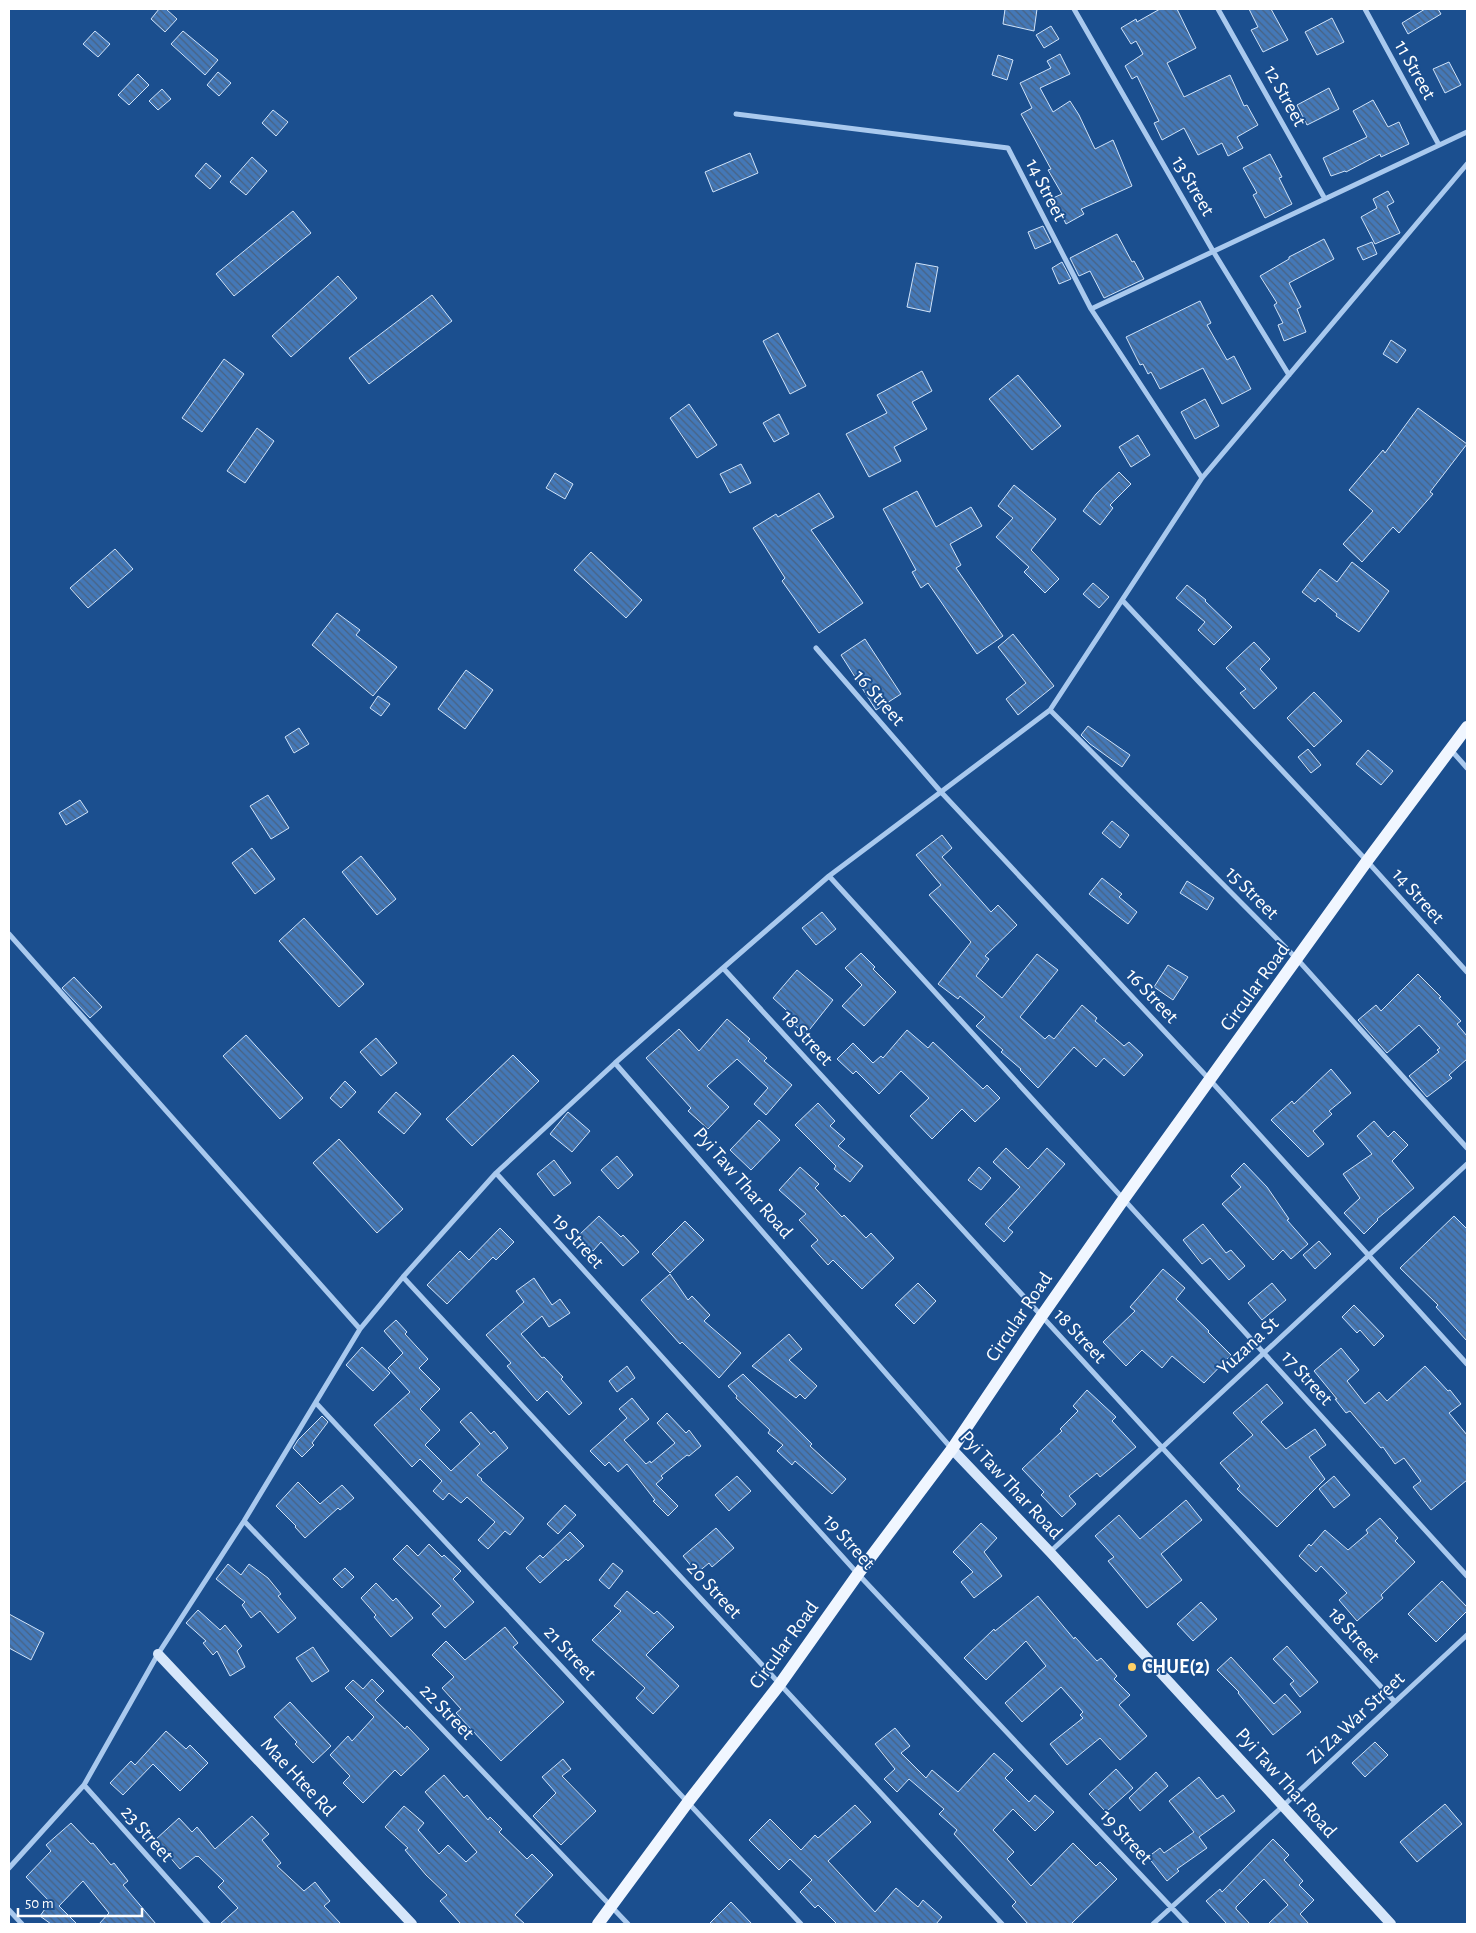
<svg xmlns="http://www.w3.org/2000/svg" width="1476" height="1933" font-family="'Alegreya Sans',sans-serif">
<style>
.building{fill:url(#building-back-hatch);stroke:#cfe3fa}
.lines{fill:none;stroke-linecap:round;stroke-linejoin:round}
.street{stroke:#a9c9ee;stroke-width:5}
.secondary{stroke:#d6e6fa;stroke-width:10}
.primary{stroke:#f0f6ff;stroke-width:12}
.poi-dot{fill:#ffd166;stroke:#1b4f8f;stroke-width:2}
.labels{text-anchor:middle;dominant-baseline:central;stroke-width:4;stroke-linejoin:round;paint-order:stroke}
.street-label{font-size:20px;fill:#fff;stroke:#1b4f8f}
.poi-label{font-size:20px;font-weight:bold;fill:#fff;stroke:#1b4f8f;text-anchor:start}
</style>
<defs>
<pattern id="building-back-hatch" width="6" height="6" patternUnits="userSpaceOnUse" patternTransform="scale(1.25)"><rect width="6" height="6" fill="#4478b7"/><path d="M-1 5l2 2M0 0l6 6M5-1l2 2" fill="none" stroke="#486282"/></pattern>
</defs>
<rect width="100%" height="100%" fill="#1b4f8f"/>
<path class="building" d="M159,9H166L177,19L165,32L151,19Z
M1005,9H1037L1034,31L1003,24Z
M1160,9H1177L1196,48L1167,63L1184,97L1230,75L1244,106L1247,105L1258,125L1237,137L1243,148L1228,156L1222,143L1198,155L1184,128L1162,140L1154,123L1159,121L1137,76L1132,79L1125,66L1143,54L1136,41L1131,44L1121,28L1136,19L1137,22Z
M1249,9H1271L1288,40L1263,52L1251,30L1258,27Z
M1425,9H1438L1441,14L1408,34L1402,23Z
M1332,18L1344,42L1317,55L1305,32Z
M1051,26L1059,39L1044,48L1036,35Z
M95,31L110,44L98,57L83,44Z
M183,31L218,60L205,75L171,44Z
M1060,54L1070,74L1040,88L1053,112L1070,101L1079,115L1095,149L1113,140L1132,186L1081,209L1084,214L1066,224L1053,198L1062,194L1048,170L1051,169L1021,114L1032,108L1020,83L1051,68L1047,61Z
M998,55L1013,60L1007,80L992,75Z
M1449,62L1461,85L1445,93L1433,69Z
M218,72L231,83L219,96L207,85Z
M138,74L149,85L129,105L118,95Z
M1329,88L1339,109L1307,125L1297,105Z
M162,89L171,99L158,110L149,101Z
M1373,100L1388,127L1399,122L1409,144L1381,157L1380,154L1346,172L1345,171L1331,176L1323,158L1367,137L1353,111Z
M273,110L288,122L276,136L262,123Z
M750,153L758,173L713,192L705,172Z
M1270,154L1282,177L1279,178L1292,204L1265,218L1253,195L1257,193L1243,168Z
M252,157L267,171L246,195L230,182Z
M206,163L221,176L210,189L195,176Z
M1388,191L1394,202L1387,206L1400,233L1375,244L1361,217L1377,208L1373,199Z
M293,211L311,233L234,296L216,274Z
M1043,226L1051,242L1035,249L1028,232Z
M1117,234L1132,262L1134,261L1144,279L1104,298L1090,271L1079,276L1070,258Z
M1324,239L1334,259L1289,283L1301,307L1297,309L1306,332L1284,341L1278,325L1283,323L1274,305L1277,303L1260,276L1289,259V257Z
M1372,242L1377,254L1363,260L1357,248Z
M1062,262L1071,279L1059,284L1052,268Z
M916,263L938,267L930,312L907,307Z
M338,276L357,298L291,357L272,336Z
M432,295L452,321L369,384L349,358Z
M1200,301L1211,323L1207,325L1227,360L1234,356L1251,389L1222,404L1203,368L1160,389L1151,372L1148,374L1143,364L1140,365L1126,337Z
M778,333L806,386L790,394L763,341Z
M1391,340L1406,350L1397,363L1383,354Z
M224,359L244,374L202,432L182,418Z
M922,371L932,391L912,402L927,429L894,447L901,461L869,477L846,434L887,413L877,395Z
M1018,375L1061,426L1032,450L989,399Z
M1205,399L1219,426L1195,439L1181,412Z
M689,404L717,445L697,458L670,418Z
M1418,408L1467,444L1430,492L1433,494L1399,533L1393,527L1362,562L1343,544L1373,511L1349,490L1383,450L1385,453Z
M779,414L789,434L774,442L763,423Z
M257,428L274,441L245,483L227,471Z
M1138,435L1150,455L1131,467L1119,447Z
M741,464L751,483L730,493L720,474Z
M1119,472L1131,484L1110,505L1113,508L1100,525L1083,511L1096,494Z
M555,473L573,484L565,499L546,488Z
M1014,485L1056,519L1031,550L1059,579L1045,593L1024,572L1029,567L996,537L1013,518L998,506Z
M917,491L936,527L971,507L982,526L950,544L961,565L956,568L1003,636L977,654L928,583L921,588L912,572L916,570L883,509Z
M819,493L834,517L811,530L863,603L819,633L782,581L785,578L753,528L776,514L778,517Z
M115,549L133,569L88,608L70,588Z
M591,552L642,600L626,618L574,570Z
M1352,562L1389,591L1359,632L1336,616L1337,614L1318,598L1315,602L1302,592L1320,569L1337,582Z
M1093,583L1109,597L1099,608L1083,594Z
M1187,585L1206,600L1205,601L1232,627L1214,645L1198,630L1205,622L1176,598Z
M337,613L360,630L356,635L397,667L373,696L312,645Z
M1013,634L1054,686L1018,715L1006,699L1026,683L998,647Z
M865,639L901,694L876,710L841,655Z
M1254,642L1270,659L1260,669L1277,688L1254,709L1240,693L1246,689L1226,668Z
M466,670L493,690L465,729L438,709Z
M1314,692L1342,721L1314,747L1287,718Z
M378,696L390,704L381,716L370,708Z
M1088,726L1130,755L1122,767L1090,744L1081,735Z
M299,728L309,744L294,753L285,737Z
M1308,749L1321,765L1311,773L1298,757Z
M1368,750L1393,771L1381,785L1356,764Z
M268,795L289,828L271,839L250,806Z
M80,800L88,812L66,825L59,813Z
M1112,821L1129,835L1120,848L1102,833Z
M942,835L952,848L942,857L991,912L998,905L1017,925L985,956L989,959L976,976L1002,998L1037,954L1058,970L1020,1017L1045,1039L1049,1035L1054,1039L1082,1005L1097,1018L1095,1021L1124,1046L1129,1042L1143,1055L1124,1076L1104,1058L1096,1067L1074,1047L1038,1088L1020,1070L1021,1069L1001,1052L1003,1050L976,1026L985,1017L960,996L958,999L938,984L971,942L929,895L941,885L916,855Z
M252,848L275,879L255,894L232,863Z
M361,856L396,899L377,915L342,872Z
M1102,878L1122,894L1119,897L1137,912L1128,924L1089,894Z
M1187,881L1214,898L1207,910L1180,893Z
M822,912L836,929L816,945L802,928Z
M304,918L364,984L339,1007L279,941Z
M861,953L875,967L873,969L896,992L864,1026L842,1006L862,985L845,968Z
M1168,965L1188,977L1173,1000L1154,987Z
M797,970L833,1000L806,1034L793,1024L796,1019L773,998Z
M1418,974L1441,997L1439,998L1461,1021L1457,1024L1467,1036V1059L1449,1075L1452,1078L1427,1097L1409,1076L1439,1052L1437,1050L1440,1048L1419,1025L1387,1053L1358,1020L1376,1005L1381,1011Z
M74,977L102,1007L90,1018L62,988Z
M727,1019L750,1039L748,1041L767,1058L764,1061L792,1085L766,1115L754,1104L768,1088L737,1059L707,1086L729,1107L708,1129L688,1111L691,1108L646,1058L679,1029L699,1051Z
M907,1030L928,1048L933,1042L983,1089L987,1085L1000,1098L975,1122L962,1109L932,1139L910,1116L929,1098L901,1071L879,1094L856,1071L853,1074L837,1059L853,1043L873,1063L881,1056L883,1058Z
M246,1035L303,1098L280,1119L223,1056Z
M376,1038L397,1063L381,1076L360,1052Z
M513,1055L539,1081L472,1146L446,1119Z
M1331,1069L1351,1093L1329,1111L1332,1114L1313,1131L1324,1144L1308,1157L1271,1120L1292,1101L1294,1104Z
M345,1081L356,1092L341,1108L330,1098Z
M396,1092L421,1114L404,1134L378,1112Z
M818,1103L835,1121L830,1126L845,1139L838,1146L863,1166L850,1182L834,1169L836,1166L795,1125Z
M568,1112L590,1131L572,1152L550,1134Z
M759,1120L780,1140L751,1170L730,1150Z
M1374,1121L1388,1137L1394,1131L1408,1145L1392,1161L1414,1188L1377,1219L1378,1220L1364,1234L1344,1213L1360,1198L1343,1174L1372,1154L1357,1136Z
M339,1139L403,1209L377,1233L313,1163Z
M1006,1148L1028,1169L1047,1148L1065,1164L1008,1228L1013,1232L1004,1242L985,1224L1020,1187L993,1162Z
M617,1156L633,1175L618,1189L601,1170Z
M554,1160L571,1183L554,1196L537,1174Z
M1244,1163L1267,1187L1289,1219L1287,1220L1308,1244L1291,1259L1283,1250L1273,1260L1222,1204L1241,1187L1231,1176Z
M800,1167L819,1184L815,1188L842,1217L844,1215L866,1238L871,1233L894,1258L862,1289L833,1260L828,1265L811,1246L818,1240L799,1220L806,1214L779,1190Z
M979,1167L991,1178L981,1190L968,1180Z
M599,1216L621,1237L623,1235L639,1252L623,1266L601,1242L593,1251L578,1236Z
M1454,1216L1467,1229V1341L1436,1307L1438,1305L1400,1268Z
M685,1221L704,1240L670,1273L652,1254Z
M1203,1224L1226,1253L1231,1250L1245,1266L1229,1280L1210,1258L1202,1264L1183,1240Z
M500,1228L514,1242L496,1260L493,1257L447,1304L427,1285L460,1251L469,1260Z
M1319,1241L1331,1254L1315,1269L1303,1255Z
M1163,1269L1185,1288L1176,1299L1209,1331L1208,1332L1231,1355L1204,1383L1172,1356L1162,1368L1142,1350L1126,1366L1103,1342L1135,1311L1130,1307Z
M670,1274L688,1300L692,1296L710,1315L704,1321L741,1353L719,1378L682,1342L680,1344L641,1300Z
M534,1278L552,1305L560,1299L570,1313L549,1327L542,1316L521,1334L542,1358L544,1357L563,1377L561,1379L582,1403L569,1415L547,1391L537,1401L507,1366L511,1363L486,1335L524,1302L516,1291Z
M918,1283L936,1301L914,1324L895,1305Z
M1272,1283L1286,1300L1262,1320L1248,1303Z
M1354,1305L1384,1336L1374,1346L1360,1330L1357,1333L1342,1317Z
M396,1320L407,1332L405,1334L428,1359L419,1368L440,1389L420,1409L440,1430L425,1445L451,1471L480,1444L460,1422L471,1412L491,1434L494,1431L508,1448L477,1475L482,1479L481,1480L524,1518L510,1535L505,1531L488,1549L478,1540L495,1522L467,1497L461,1503L449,1493L443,1500L433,1491L442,1481L420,1459L412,1467L374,1425L410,1392L388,1368L403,1353L384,1331Z
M789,1334L802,1349L789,1360L817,1386L805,1399L800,1394L796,1398L752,1366Z
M362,1347L390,1373L373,1391L346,1365Z
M1341,1348L1359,1370L1347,1381L1365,1404L1379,1392L1387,1401L1425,1366L1448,1391L1450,1390L1461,1404L1449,1413L1467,1435V1480L1431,1510L1413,1487L1421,1481L1404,1458L1395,1464L1383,1447L1381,1448L1350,1411L1346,1413L1335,1399H1337L1314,1371Z
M627,1366L635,1378L617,1392L609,1381Z
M743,1374L812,1444L810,1446L846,1479L832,1494L795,1461L792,1465L777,1451L783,1445L768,1433L770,1430L736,1398L737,1396L728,1386Z
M1267,1384L1283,1403L1261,1422L1286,1449L1315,1429L1326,1445L1309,1457L1325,1479L1277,1527L1237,1489L1240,1486L1220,1463L1253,1435L1233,1413Z
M1087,1390L1116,1417L1112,1421L1136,1447L1100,1477L1097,1473L1069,1496L1076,1504L1062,1517L1041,1495L1044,1492L1022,1469L1062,1431L1060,1429L1078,1411L1073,1406Z
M632,1398L649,1419L624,1440L646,1464L650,1461L651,1463L675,1443L657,1423L667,1413L686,1433L689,1430L701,1446L689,1456L687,1455L661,1476L663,1478L656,1484L678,1506L668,1516L653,1501L655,1500L627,1464L618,1472L609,1462L605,1466L590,1451L627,1418L619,1409Z
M322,1416L328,1422L312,1443L314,1445L302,1457L293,1448L298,1440Z
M737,1476L751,1491L729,1511L715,1495Z
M1334,1476L1350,1495L1334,1508L1319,1489Z
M298,1482L320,1504L342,1485L354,1498L340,1510L338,1508L305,1538L295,1527L296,1526L276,1506Z
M1186,1500L1202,1520L1161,1554L1182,1580L1147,1608L1108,1561L1114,1557L1095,1536L1119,1515L1140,1539Z
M565,1505L576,1515L558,1534L547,1524Z
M1380,1518L1398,1538L1395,1541L1415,1562L1381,1595L1383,1598L1357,1621L1339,1600L1347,1593L1321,1566L1316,1572L1299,1556L1309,1544L1311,1546L1325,1530L1348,1550L1368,1533L1366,1530Z
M981,1523L997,1538L984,1552L1002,1576L974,1598L961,1582L973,1572L953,1552Z
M716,1528L734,1548L712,1567L709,1563L697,1573L683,1556Z
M570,1532L584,1546L568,1561L566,1559L540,1583L526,1568L540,1555L543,1558Z
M429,1544L442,1557L444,1555L461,1571L453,1579L474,1602L445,1628L432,1614L441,1606L393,1559L407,1545L418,1556Z
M613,1563L623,1571L609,1589L599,1580Z
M228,1564L241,1575L249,1564L268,1578L281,1594L278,1596L296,1618L278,1633L260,1611L251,1618L242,1605L245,1602L216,1579Z
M345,1568L354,1577L342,1588L333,1579Z
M1442,1581L1467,1607V1611L1436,1642L1408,1614Z
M376,1583L393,1601L396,1598L413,1618L391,1637L374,1617L376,1615L361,1598Z
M627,1591L654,1614L657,1611L674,1627L646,1655L679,1686L653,1714L636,1698L645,1688L592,1640L621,1611L614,1606Z
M1038,1596L1074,1639L1075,1637L1097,1661L1101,1658L1117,1676L1114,1679L1130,1695L1119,1705L1147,1736L1120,1760L1100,1738L1067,1765L1050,1744L1083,1718L1080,1715L1083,1712L1061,1687L1022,1722L1005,1703L1046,1666L1026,1641L986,1680L964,1658L994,1629L995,1631Z
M1201,1602L1217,1619L1193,1641L1177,1624Z
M198,1610L220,1630L225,1625L242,1646L237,1651L245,1667L230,1676L217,1651L213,1655L203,1643L206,1641L186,1623Z
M9,1614L44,1633L31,1660L9,1648Z
M505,1627L518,1643L513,1647L564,1702L501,1761L456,1713L461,1709L442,1688L454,1677L432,1655L446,1641L465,1660Z
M1287,1646L1318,1682L1300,1697L1290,1684L1294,1681L1273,1659Z
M313,1647L329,1671L312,1682L296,1658Z
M1231,1657L1274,1704L1285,1694L1301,1712L1273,1735L1238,1693L1239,1692L1217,1670Z
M372,1679L384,1691L375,1700L405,1729L407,1726L429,1749L401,1776L395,1770L363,1803L343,1783L350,1776L330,1755L348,1736L352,1741L374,1717L345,1688L353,1680L363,1689Z
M290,1702L331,1746L313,1763L295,1744L297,1742L274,1717Z
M895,1728L910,1746L901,1753L926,1778L932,1770L958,1792L994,1753L1013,1770L1005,1778L1029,1802L1035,1795L1054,1812L1035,1831L1013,1809L993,1830L1014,1852L1007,1859L1031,1886L1073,1843L1096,1866L1100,1862L1117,1879L1071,1924H1028L1012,1906L1016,1902L954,1834L957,1830L939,1814L944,1809L909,1779L897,1792L884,1779L895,1769L875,1744Z
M166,1731L186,1749L190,1745L208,1763L180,1791L153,1764L123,1795L110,1783L131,1761L135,1765Z
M1375,1742L1388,1755L1365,1777L1352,1763Z
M563,1759L571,1769L562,1776L596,1811L561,1845L533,1816L556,1793L542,1777Z
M1116,1769L1133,1788L1106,1812L1089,1794Z
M1156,1772L1168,1786L1140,1811L1129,1798Z
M444,1775L464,1798L467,1795L488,1820L490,1817L502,1829L499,1832L527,1859L532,1854L553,1875L515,1915L525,1924H461L440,1901L447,1895L426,1875L405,1850L408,1848L385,1827L404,1806L424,1823L418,1830L439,1854L448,1845L466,1862L477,1852L425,1792Z
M1199,1777L1217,1799L1223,1795L1235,1811L1199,1837L1207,1848L1177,1869L1179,1871L1167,1881L1148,1857L1160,1848L1164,1853L1194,1832L1169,1801Z
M1445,1804L1462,1824L1417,1862L1400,1842Z
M855,1805L871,1822L828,1861L875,1912L896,1888L918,1907L923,1900L942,1917L936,1924H837L818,1905L815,1908L800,1892L812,1880L790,1859L779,1870L749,1840L770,1819L801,1850L815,1835L818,1838Z
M252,1816L269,1834L262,1840L281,1863L277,1866L304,1891L315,1882L330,1901L324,1906L341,1924H220L238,1908L218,1887L224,1881L198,1856L197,1857L196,1856L180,1869L155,1840L179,1818L192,1832L197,1827L215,1849Z
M71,1823L91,1844L93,1843L111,1865L114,1863L128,1881L123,1885L156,1924H99L109,1913L83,1881L59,1906L77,1924H51L40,1916L50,1902L26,1877L51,1851L46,1845Z
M1273,1839L1289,1855L1284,1860L1303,1881L1299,1885L1314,1900L1300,1914L1309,1924H1268L1288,1905L1264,1879L1236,1907V1909L1250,1924H1227L1206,1901L1220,1889L1222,1892Z
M731,1902L752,1924H709Z"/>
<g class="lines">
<path class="street" d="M1074,9L1213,251L1289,375
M1218,9L1325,199
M1365,9L1439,145
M736,114L1008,148L1091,309L1202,478
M1091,309L1467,132
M1122,600L1367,861L1467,972
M816,648L941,792L1210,1080L1467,1364
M1050,710L1298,960L1467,1148
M1451,750L1467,768
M829,876L1467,1576
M9,934L360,1329
M723,968L1395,1702
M615,1063L952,1449
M496,1173L858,1574L1187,1924
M403,1277L1002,1924
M316,1403L801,1924
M244,1521L628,1924
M1050,1552L1467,1164
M84,1785L208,1924
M9,1868L84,1785L158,1654L244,1521L360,1329L403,1277L496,1173L615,1063L723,968L829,876L1050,710L1202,478L1467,164
M9,1910L22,1924
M1153,1924L1283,1806L1467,1635"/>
<path class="secondary" d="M952,1449L1050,1552L1391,1924
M158,1654L412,1924"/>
<path class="primary" d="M598,1924L688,1802L780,1684L858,1574L952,1449L1041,1317L1123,1200L1367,861L1467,727"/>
</g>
<circle class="poi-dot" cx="1132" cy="1667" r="5"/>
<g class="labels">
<g class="street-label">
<text transform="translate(1415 70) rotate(61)">11 Street</text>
<text transform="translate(1285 96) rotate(61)">12 Street</text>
<text transform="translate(1193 186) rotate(60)">13 Street</text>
<text transform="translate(1046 190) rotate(63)">14 Street</text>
<text transform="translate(879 698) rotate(49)">16 Street</text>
<text transform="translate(1252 893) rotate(45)">15 Street</text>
<text transform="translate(1418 896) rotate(48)">14 Street</text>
<text transform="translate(1255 987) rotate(-54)">Circular Road</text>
<text transform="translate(1152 996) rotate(47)">16 Street</text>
<text transform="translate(807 1038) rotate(48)">18 Street</text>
<text transform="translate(743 1183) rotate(49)">Pyi Taw Thar Road</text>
<text transform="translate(578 1241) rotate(48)">19 Street</text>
<text transform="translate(1019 1317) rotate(-56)">Circular Road</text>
<text transform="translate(1080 1336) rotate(47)">18 Street</text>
<text transform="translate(1248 1346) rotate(-43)">Yuzana St</text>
<text transform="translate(1307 1378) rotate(48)">17 Street</text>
<text transform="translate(1011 1485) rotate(47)">Pyi Taw Thar Road</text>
<text transform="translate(849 1542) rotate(48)">19 Street</text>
<text transform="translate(714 1590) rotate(47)">20 Street</text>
<text transform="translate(1354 1635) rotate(48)">18 Street</text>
<text transform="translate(784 1645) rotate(-54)">Circular Road</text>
<text transform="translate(570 1653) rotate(47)">21 Street</text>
<text transform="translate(447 1712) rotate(46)">22 Street</text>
<text transform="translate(1356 1718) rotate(-43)">Zi Za War Street</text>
<text transform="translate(298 1777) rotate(47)">Mae Htee Rd</text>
<text transform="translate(1286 1783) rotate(48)">Pyi Taw Thar Road</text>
<text transform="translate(147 1834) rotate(48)">23 Street</text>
<text transform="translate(1126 1837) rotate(47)">19 Street</text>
</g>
<g class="poi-label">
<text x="1142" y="1667">CHUE(2)</text>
</g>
</g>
<rect width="1476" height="1933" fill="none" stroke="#ffffff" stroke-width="20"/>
<path d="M18 1908v8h124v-8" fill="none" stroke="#ffffff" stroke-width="2.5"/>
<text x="25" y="1908" font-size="15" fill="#ffffff" stroke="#1b4f8f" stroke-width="4" paint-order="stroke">50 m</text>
</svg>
